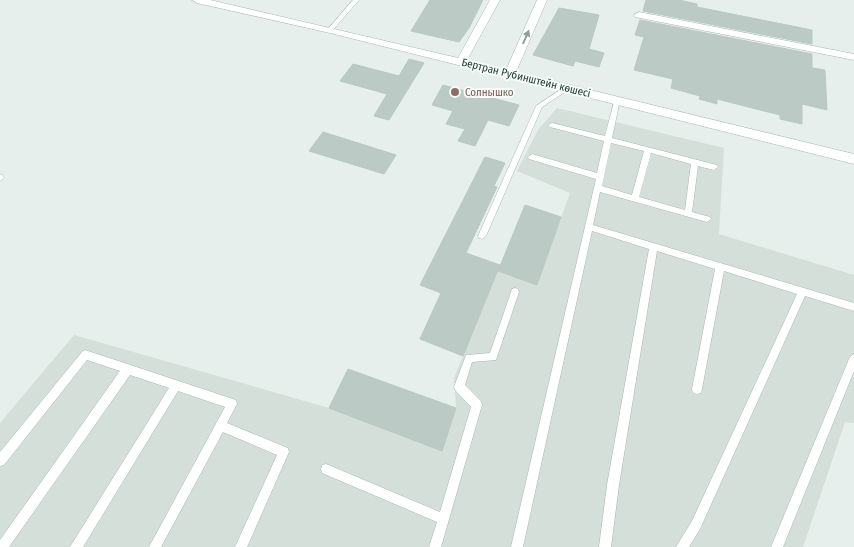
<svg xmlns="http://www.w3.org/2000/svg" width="854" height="547" font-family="'Fira Sans Condensed',sans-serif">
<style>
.built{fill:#d4dfda}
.building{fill:#bbcac4;stroke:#b8c9c2}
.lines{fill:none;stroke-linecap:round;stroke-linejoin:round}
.lane-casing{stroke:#a8b8b2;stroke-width:1}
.street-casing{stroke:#a8b8b2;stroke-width:1}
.lane{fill:#fff;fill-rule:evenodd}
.street{fill:#fff;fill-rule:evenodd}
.oneway{fill:#92a09c}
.education-dot{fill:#8d6e63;stroke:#f7fbf9;stroke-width:2}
.labels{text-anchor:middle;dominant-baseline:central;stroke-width:4;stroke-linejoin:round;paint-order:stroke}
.far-street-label{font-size:11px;fill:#24423a;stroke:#f7fbf9}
.far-education-label{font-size:11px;fill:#785e54;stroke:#f7fbf9;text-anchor:start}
</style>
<rect width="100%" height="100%" fill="#e6efeb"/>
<path class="built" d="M557,108L724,148L719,234L854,275V423L845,422L803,547H0V423L74,335L329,408L442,451L456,408L454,378L498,271L537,284L570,193L517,171L538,130Z"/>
<path class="building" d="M430,0H483L469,28L459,42L411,31Z
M646,0H679L697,4V7L812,30V44L643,11Z
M559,8L599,15L589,49L604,53L599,67L575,61L573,66L533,55Z
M640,20L812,54V68L825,70L827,110L802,104V124L780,119V115L717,99V104L699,99L700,96L671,88L673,79L634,70L644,37L635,35Z
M409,59L424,63L389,120L374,116L387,94L340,81L353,64L399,76Z
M443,85L519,105L509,126L488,120L475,146L458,141L465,129L446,124L453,111L432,105Z
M323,132L396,155L384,174L309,151Z
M485,157L505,163L494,186L497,187L466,253L500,265L463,356L420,339L441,293L420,285Z
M525,205L561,217L537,285L498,271Z
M348,369L456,408L442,451L329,408Z"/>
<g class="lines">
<g class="lane-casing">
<path id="lane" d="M353,0H359L332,31H328V29Z
M566,86H570L571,88L542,107L486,236L482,239L479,238L478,236L536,106Z
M615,98H617L620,100L612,138L717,165L718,167L714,170L698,166L692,212L710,217L711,219L707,222L600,192L593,225L854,303V311L805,296L700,529L689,547H676L692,521L797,294L724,271L702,389L701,393L697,394L693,393L692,389L715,269L657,251L619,485L611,547H599L607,485L649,249L592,231L523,547H511L596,179L529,159L528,157L532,154L597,173L604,141L550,127L548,125L552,123L605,136ZM611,143L644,151L632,195L602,186ZM651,153L691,164L685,210L639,197Z
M0,174L3,175L4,178L0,181Z
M515,288L518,289L519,292L496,360L472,362L465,385L481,401L482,405L441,547H429L437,522L322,473L321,469L322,465L326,464L440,512L471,407L455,390L454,387L466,355L490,353L511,292L512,289Z
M85,350L236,400L237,404L227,423L288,448L289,452L247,547H235L277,455L223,432L161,547H149L225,407L178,391L83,547H70L169,388L130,375L9,547H0V540L120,371L87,360L4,465L0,466V452L82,352Z
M854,354V371L783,547H771L849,359L851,356Z"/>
</g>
<g class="street-casing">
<path id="street" d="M192,0H210L458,58L490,0H500L467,60L506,70L537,0H547L516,72L854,154V164L330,33L197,3Z
M639,12L854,54V60L635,17L634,15Z"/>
</g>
<use href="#lane" class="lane"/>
<use href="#street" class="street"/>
</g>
<defs><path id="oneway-solid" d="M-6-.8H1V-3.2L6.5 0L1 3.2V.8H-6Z" transform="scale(1.25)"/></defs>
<use class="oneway" href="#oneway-solid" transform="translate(526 37) rotate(-66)"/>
<circle class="education-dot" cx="455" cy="92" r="5"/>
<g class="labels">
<g class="far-street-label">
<text transform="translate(526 78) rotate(14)">Бертран Рубинштейн көшесі</text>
</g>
<g class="far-education-label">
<text x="465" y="92">Солнышко</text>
</g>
</g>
</svg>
